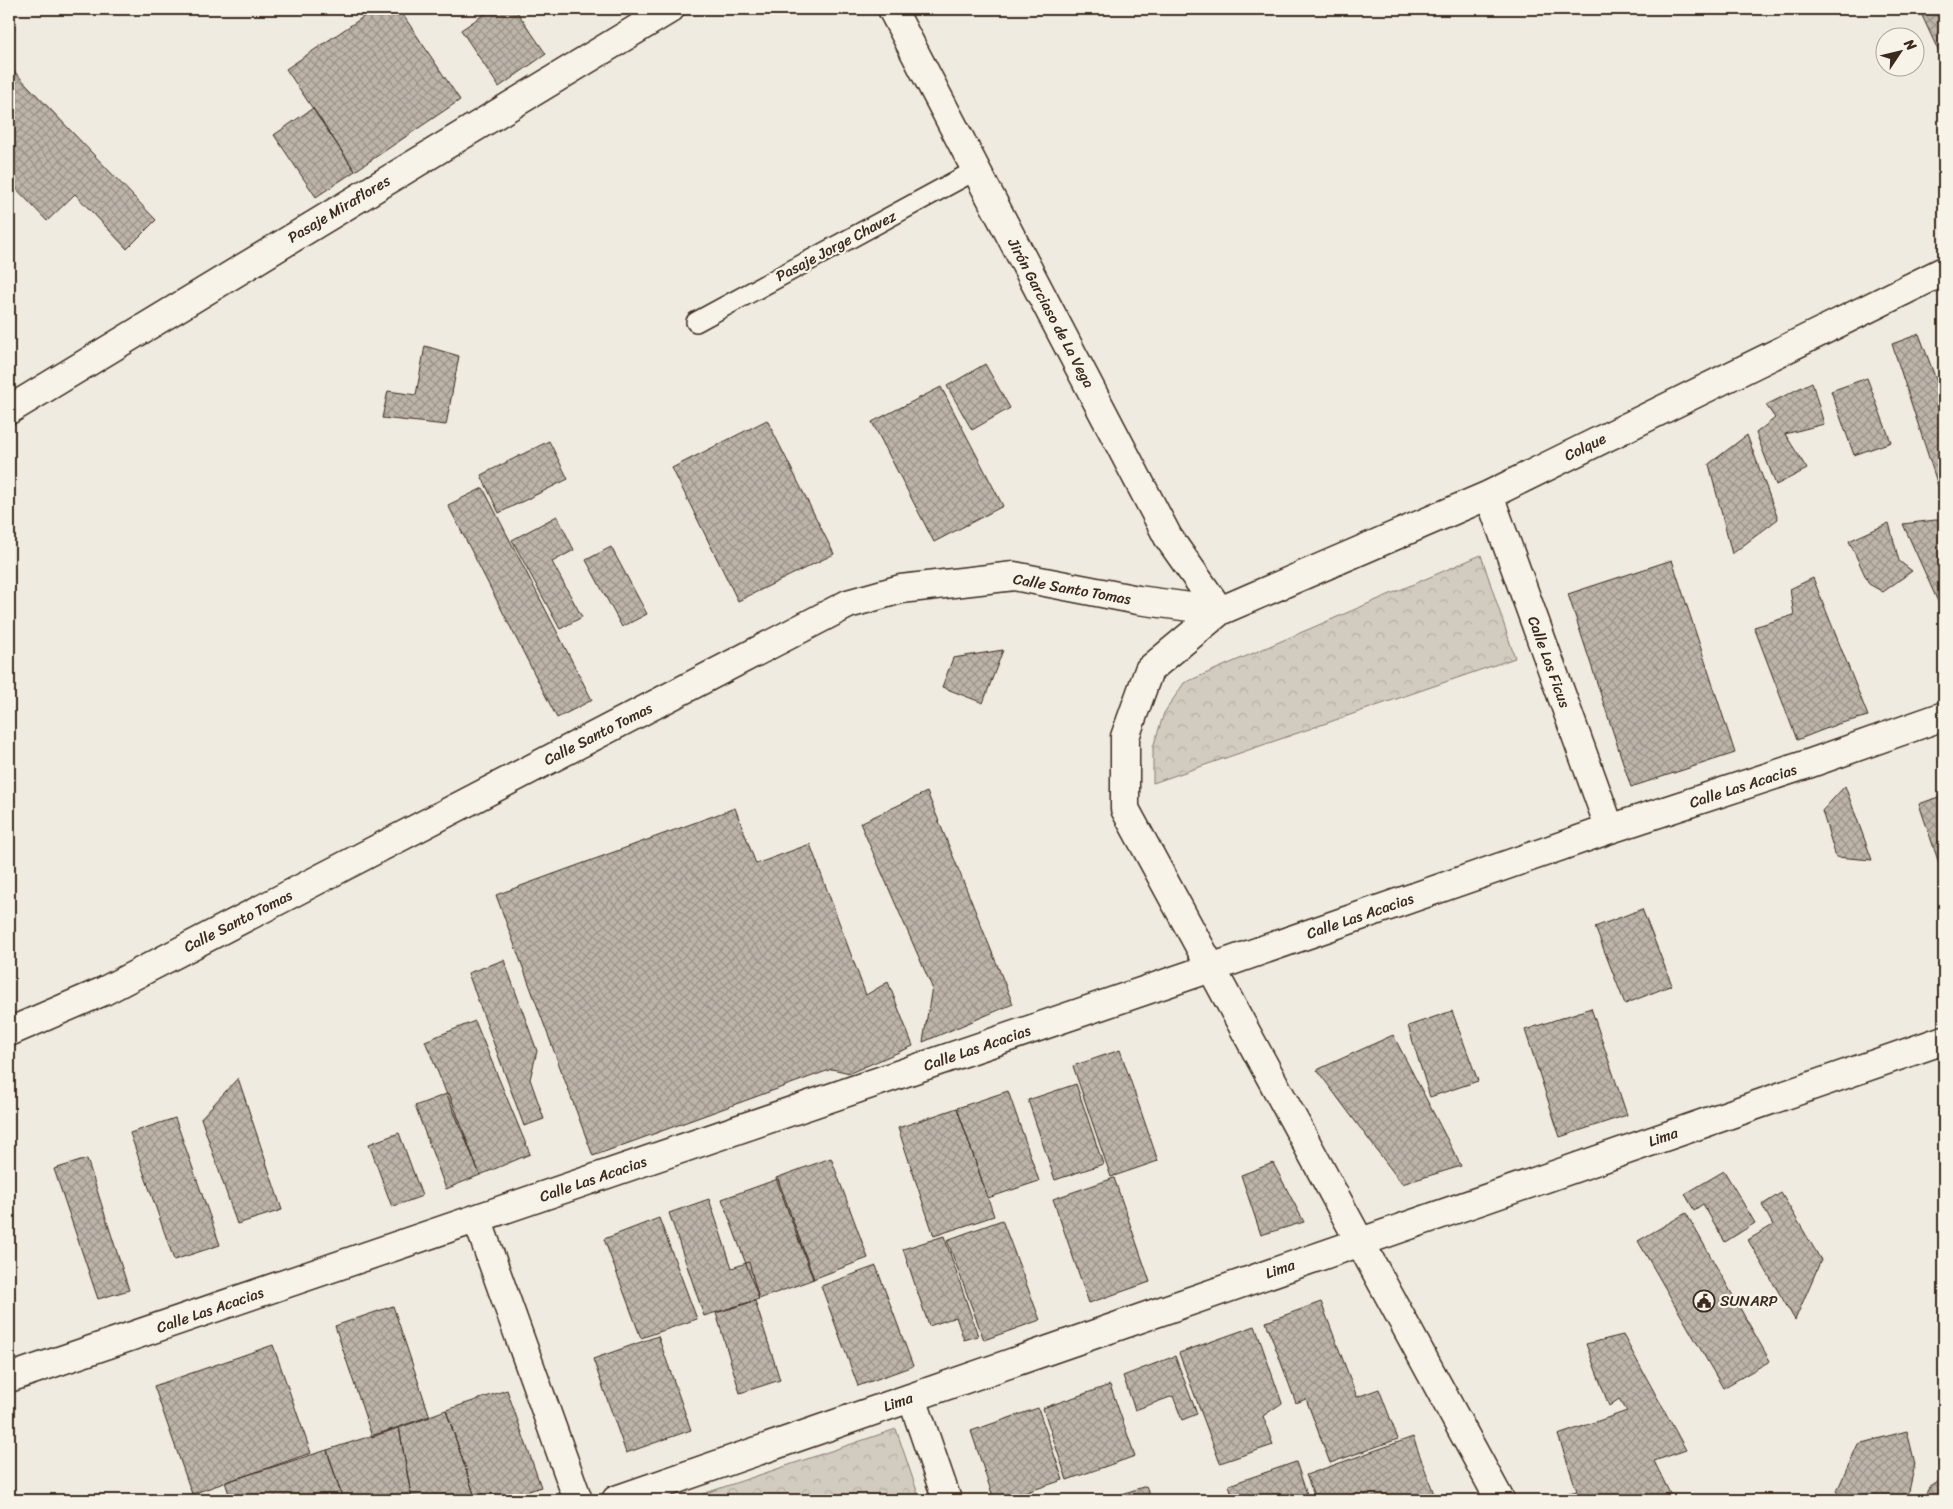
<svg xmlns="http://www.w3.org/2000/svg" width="1953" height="1509" font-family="Sriracha,sans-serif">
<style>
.forest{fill:url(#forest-crowns);stroke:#867a6f}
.building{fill:url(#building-cross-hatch);stroke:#3b2a1e}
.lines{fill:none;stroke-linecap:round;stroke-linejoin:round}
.lane-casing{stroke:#3b2a1e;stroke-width:22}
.street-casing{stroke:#3b2a1e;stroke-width:31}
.lane{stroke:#f7f3e8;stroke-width:19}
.street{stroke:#f7f3e8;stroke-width:28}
.labels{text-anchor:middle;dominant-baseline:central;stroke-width:4.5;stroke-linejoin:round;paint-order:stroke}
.street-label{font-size:15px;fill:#3b2a1e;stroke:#f7f3e8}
.poi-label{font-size:15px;fill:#3b2a1e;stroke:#f7f3e8;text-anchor:start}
</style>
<defs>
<pattern id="forest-crowns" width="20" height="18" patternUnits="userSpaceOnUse" patternTransform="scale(1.25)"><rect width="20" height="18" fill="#d1cbc0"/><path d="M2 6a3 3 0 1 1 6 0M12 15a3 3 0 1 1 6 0" fill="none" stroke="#b4aea5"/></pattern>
<pattern id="building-cross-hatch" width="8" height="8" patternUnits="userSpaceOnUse" patternTransform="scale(1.25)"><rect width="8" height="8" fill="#bdb5aa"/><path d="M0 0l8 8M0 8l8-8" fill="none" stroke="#9b938a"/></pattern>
</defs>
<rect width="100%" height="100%" fill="#efebe0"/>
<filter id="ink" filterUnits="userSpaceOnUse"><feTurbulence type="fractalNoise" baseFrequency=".02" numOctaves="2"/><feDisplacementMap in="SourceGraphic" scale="10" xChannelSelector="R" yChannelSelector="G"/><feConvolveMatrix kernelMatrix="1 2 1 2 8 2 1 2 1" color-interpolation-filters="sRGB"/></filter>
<g filter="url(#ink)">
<path class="forest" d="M1481,555L1515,658L1153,783V747L1164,713L1184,683Z
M896,1429L920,1500H685Z"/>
<path class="building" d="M375,9H399L460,100L355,171L286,69Z
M484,9H515L546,54L499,87L461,30L486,13Z
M1919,9H1944V63Z
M9,66L156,220L127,249L75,194L47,221L9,181Z
M313,108L355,171L316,197L274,135Z
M1919,334L1944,401V504L1892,344Z
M425,346L459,356L446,425L382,418L388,391L416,395Z
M985,364L1010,408L972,430L947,386Z
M1867,378L1891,442L1854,455L1831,391Z
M1812,382L1824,424L1785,434L1807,469L1776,485L1756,433L1775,418L1766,405Z
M941,387L1003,506L934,542L872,422Z
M767,420L834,554L738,601L672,468Z
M1747,435L1778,519L1732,554L1709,464Z
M549,441L568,479L499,513L481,475Z
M483,488L592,700L557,718L448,505Z
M557,516L574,550L552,562L582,617L560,629L512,540Z
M1944,519V615L1903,524Z
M1889,523L1899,561L1912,571L1883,592L1869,584L1849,541Z
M611,547L647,614L622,627L586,560Z
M1672,560L1735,753L1631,787L1568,594Z
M1813,578L1868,716L1838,724L1797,740L1754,627L1794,615L1790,589Z
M1003,650L983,703L942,687L953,658Z
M1845,786L1872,860L1836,857L1822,811Z
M927,792L1013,1004L923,1042L932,987L860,823Z
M1944,795V878L1919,804Z
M735,808L756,864L810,844L866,995L888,982L913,1046L850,1073L832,1069L593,1156L496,895Z
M1642,909L1672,985L1625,1004L1595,927Z
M504,960L537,1051L530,1079L544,1119L524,1126L468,973Z
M1591,1008L1627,1115L1560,1137L1525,1030Z
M1452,1011L1478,1081L1430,1097L1408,1026Z
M475,1021L530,1154L480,1175L425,1041Z
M1393,1035L1461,1166L1402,1184L1317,1070Z
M1120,1050L1158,1161L1111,1177L1073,1066Z
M238,1078L282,1210L237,1224L201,1118Z
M1076,1084L1103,1164L1055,1180L1028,1100Z
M1008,1091L1039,1181L988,1198L957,1108Z
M449,1093L480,1175L446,1189L415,1106Z
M957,1108L994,1216L934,1236L898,1128Z
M175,1118L220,1245L174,1260L130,1133Z
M399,1133L422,1196L392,1207L369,1144Z
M831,1158L868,1258L813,1279L776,1178Z
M87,1159L129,1290L98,1299L54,1169Z
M1273,1163L1304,1222L1261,1235L1241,1175Z
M1724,1171L1755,1223L1725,1242L1703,1204L1694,1210L1685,1194Z
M1114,1178L1150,1282L1089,1303L1053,1199Z
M778,1179L814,1279L759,1299L722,1199Z
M1781,1193L1821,1260L1795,1320L1748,1240L1773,1225L1762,1205Z
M709,1199L732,1268L749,1262L759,1299L704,1316L669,1213Z
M1686,1213L1770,1361L1723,1388L1638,1241Z
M659,1218L697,1319L641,1338L604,1239Z
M1002,1220L1040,1320L984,1340L947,1240Z
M944,1236L978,1336L964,1340L956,1317L929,1326L903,1249Z
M876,1266L913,1366L858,1386L821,1286Z
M755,1301L780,1380L740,1393L716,1313Z
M1321,1302L1357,1397L1379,1389L1398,1439L1330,1463L1306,1399L1296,1403L1266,1322Z
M393,1306L430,1417L372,1437L335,1326Z
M1255,1326L1282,1403L1263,1416L1273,1445L1220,1463L1179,1353Z
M1623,1335L1686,1450L1654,1461L1673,1500H1546L1545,1499L1577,1491L1558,1435L1627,1411L1619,1399L1609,1406L1586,1344Z
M658,1336L691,1430L626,1453L593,1359Z
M273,1345L311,1453L192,1494L154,1386Z
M1175,1356L1197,1414L1182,1420L1173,1396L1135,1410L1123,1376Z
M1110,1385L1135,1456L1067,1480L1043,1408Z
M507,1390L541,1487L502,1500H476L446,1410Z
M1038,1408L1063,1480L1003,1500H994L971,1431Z
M446,1410L476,1500H445L443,1495L426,1500H412L399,1427Z
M399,1427L412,1500H343L327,1450Z
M1907,1431L1915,1464L1907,1500H1845L1837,1491L1858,1444Z
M1413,1437L1434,1494L1416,1500H1316L1306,1475Z
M327,1450L343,1500H231L225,1482Z
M1296,1462L1309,1500H1234L1229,1485Z
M1944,1478V1500H1922L1929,1488Z
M1146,1486L1152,1500H1104Z"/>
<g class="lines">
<g class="lane-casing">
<path id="lane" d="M696,322L976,170"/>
</g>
<g class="street-casing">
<path id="street" d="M892,9L1168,537L1220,611
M9,410L670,9
M1489,495L1610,829
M9,1032L104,991L848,604L901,589L1014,576L1138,600L1220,611
M477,1219L578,1500
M9,1378L1211,968L1610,829L1808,764L1944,716
M912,1398L947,1500
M616,1500L1944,1040
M1500,1500L1125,809V737L1149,670L1220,611L1489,495L1944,271"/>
</g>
<use href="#lane" class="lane"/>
<use href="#street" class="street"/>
</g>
</g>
<defs>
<g id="civic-ring" transform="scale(1.125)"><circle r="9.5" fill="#f7f3e8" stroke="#3b2a1e" stroke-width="1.5"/><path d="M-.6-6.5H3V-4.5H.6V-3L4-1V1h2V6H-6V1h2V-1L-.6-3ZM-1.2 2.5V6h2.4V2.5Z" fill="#3b2a1e"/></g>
</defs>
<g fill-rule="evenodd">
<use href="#civic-ring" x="1704" y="1301"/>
</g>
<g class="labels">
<g class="street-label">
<text transform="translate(339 209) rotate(-31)">Pasaje Miraflores</text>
<text transform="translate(836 246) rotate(-28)">Pasaje Jorge Chavez</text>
<text transform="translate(1051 313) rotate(62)">Jirón Garciaso de La Vega</text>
<text transform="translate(1585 447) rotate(-26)">Colque</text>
<text transform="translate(1072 589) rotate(10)">Calle Santo Tomas</text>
<text transform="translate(1549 662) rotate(70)">Calle Los Ficus</text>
<text transform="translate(598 734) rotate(-27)">Calle Santo Tomas</text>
<text transform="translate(1743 786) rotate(-18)">Calle Las Acacias</text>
<text transform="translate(1360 916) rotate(-19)">Calle Las Acacias</text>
<text transform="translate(238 921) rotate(-27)">Calle Santo Tomas</text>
<text transform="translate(977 1048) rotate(-19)">Calle Las Acacias</text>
<text transform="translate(1663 1137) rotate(-19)">Lima</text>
<text transform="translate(593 1179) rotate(-19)">Calle Las Acacias</text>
<text transform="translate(1280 1269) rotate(-19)">Lima</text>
<text transform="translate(210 1310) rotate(-19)">Calle Las Acacias</text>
<text transform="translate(898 1402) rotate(-19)">Lima</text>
</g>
<g class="poi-label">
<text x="1720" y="1301">SUNARP</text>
</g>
</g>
<rect width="1953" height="1509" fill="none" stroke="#f7f3e8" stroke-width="30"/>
<rect x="15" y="15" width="1923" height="1479" fill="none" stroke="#3b2a1e" stroke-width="2" filter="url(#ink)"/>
<g transform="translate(1900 52) rotate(55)"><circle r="24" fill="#f7f3e8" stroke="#aca397"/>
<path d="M0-4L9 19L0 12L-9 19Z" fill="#3b2a1e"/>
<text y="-8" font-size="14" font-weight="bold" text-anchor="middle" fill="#3b2a1e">N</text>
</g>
</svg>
